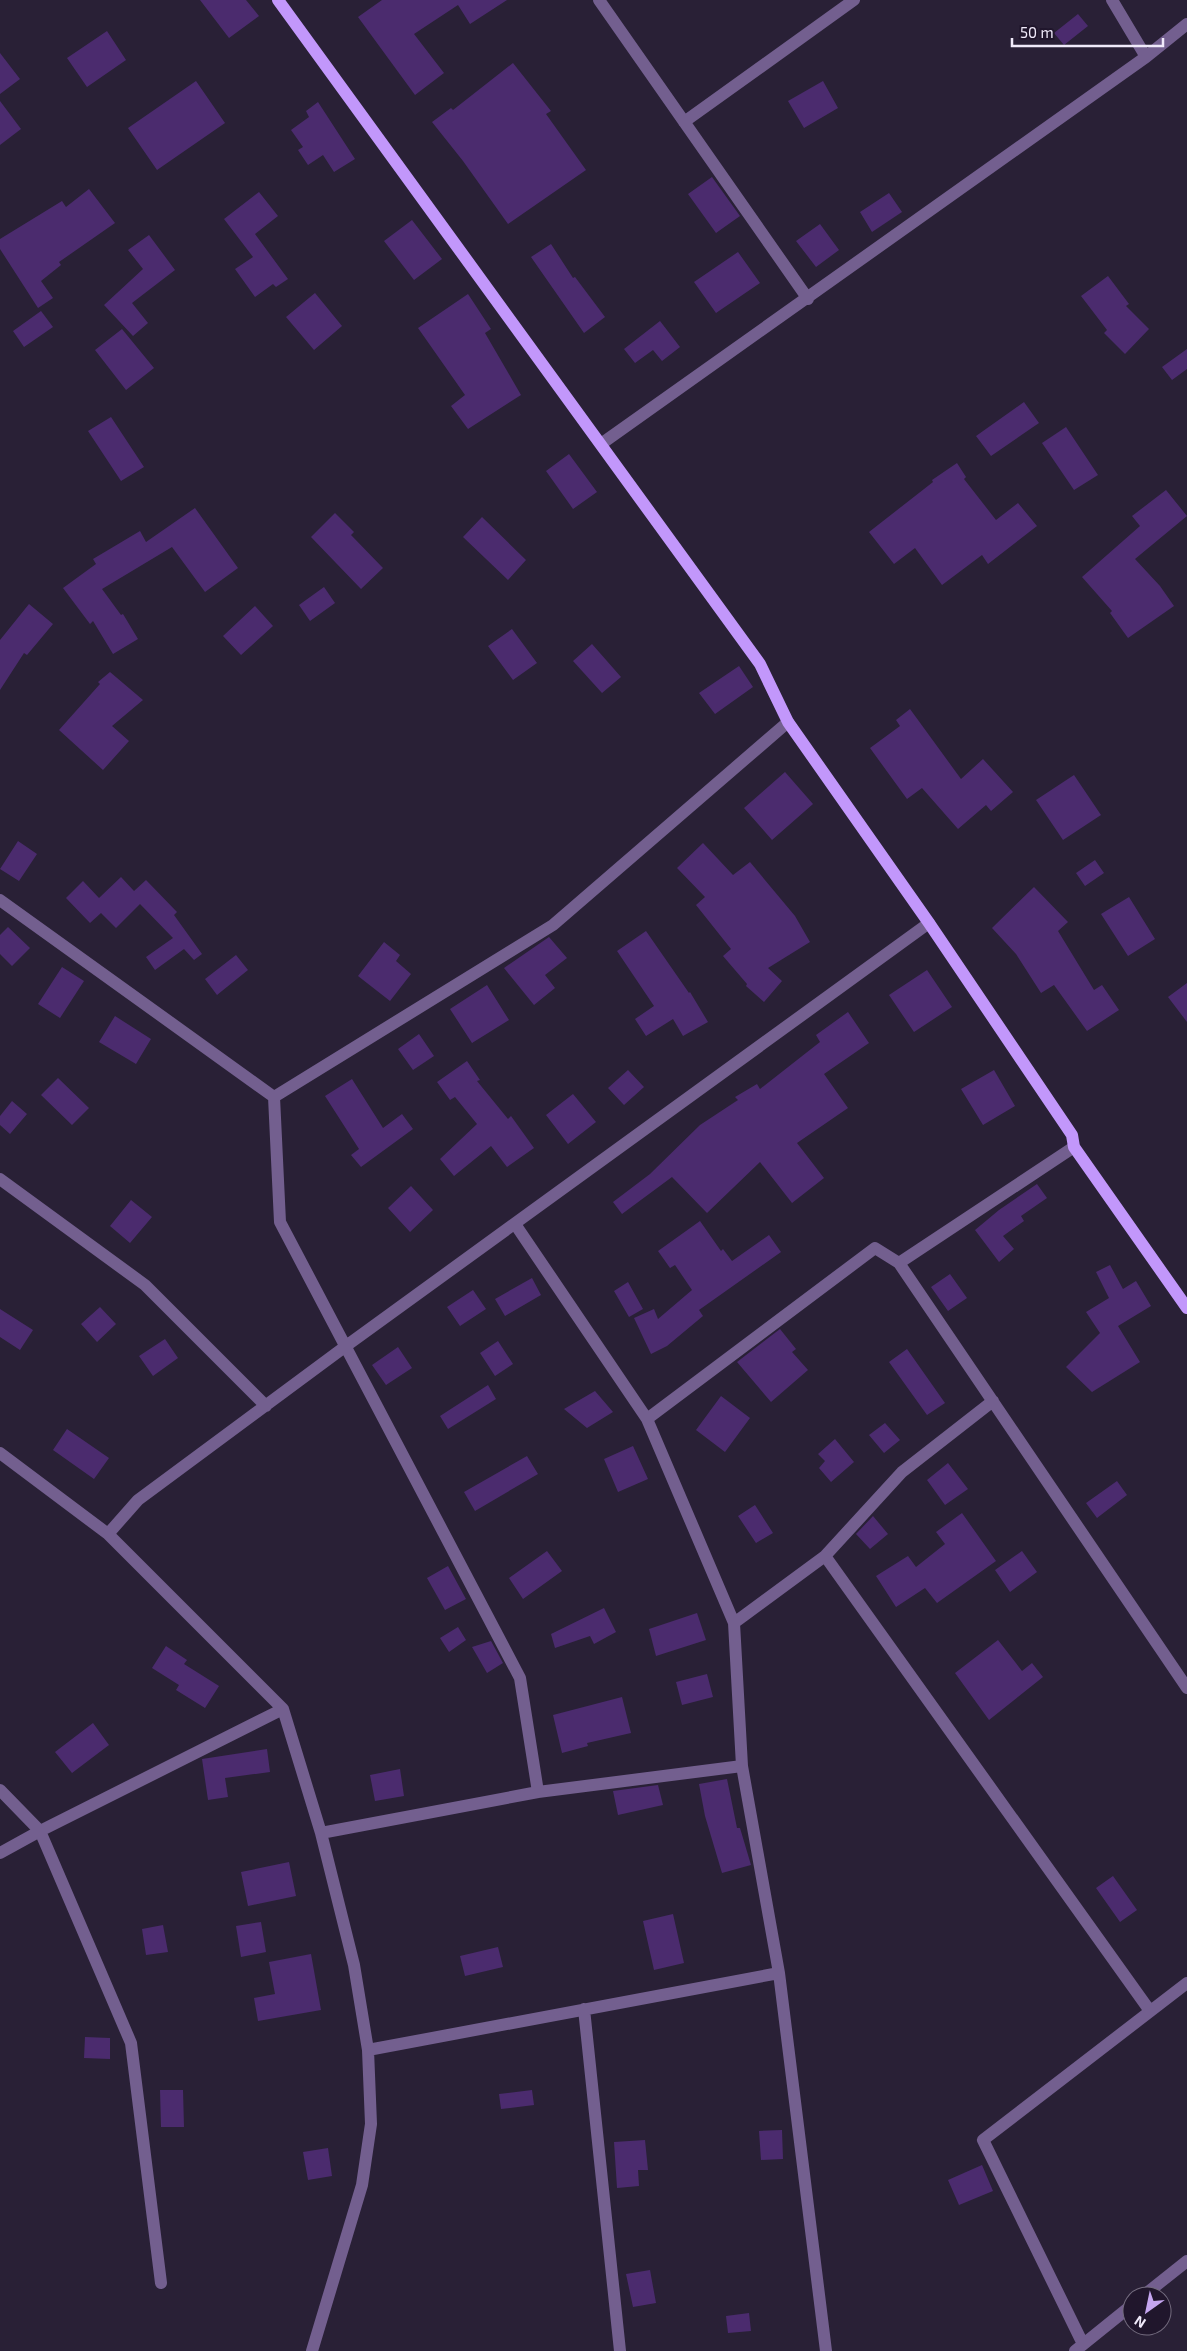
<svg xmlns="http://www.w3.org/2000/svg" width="1187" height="2351" font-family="'Exo 2',sans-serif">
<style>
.building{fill:#4b2b6e}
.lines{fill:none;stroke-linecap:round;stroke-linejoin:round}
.minor{stroke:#735f8f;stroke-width:12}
.primary{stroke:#c297fb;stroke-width:12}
</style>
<rect width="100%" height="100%" fill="#292036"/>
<path class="building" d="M200,0H246L259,16L229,38Z
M382,0H507L470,24L458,5L414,34L444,73L415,95L358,17Z
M1078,14L1088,26L1064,45L1054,33Z
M107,31L126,60L87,87L67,58Z
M0,53L20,79L0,94Z
M513,63L551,111L546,114L586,170L508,224L463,161L432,122L451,108L453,110Z
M196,81L225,123L157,170L128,128Z
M823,81L838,108L804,128L788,101Z
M0,101L21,129L0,145Z
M318,102L355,159L334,172L323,155L308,165L298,150L303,147L291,130L309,117L306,111Z
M712,177L740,216L716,233L688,194Z
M89,189L115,223L59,262L61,265L41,281L53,298L38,308L0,249V239L62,201L66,207Z
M259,192L278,216L255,234L288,279L276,287L273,284L255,297L235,269L253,257L224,219Z
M889,193L902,212L872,232L860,212Z
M412,220L442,259L414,280L384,241Z
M820,224L839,250L816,267L796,241Z
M149,235L175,270L132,303L148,323L133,336L104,305L143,269L128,250Z
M551,244L573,278L575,277L605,317L584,333L531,257Z
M738,252L760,283L716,313L694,282Z
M1108,276L1129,304L1126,306L1149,329L1125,354L1104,333L1107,330L1081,296Z
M315,293L342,326L314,350L286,317Z
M468,294L491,329L485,333L521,395L468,429L451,406L465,395L418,328Z
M41,311L53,327L24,347L13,331Z
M660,321L680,347L662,361L653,350L635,363L624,349Z
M122,329L154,368L126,390L95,350Z
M1187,349V369L1172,380L1162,367Z
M1024,402L1039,423L991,456L976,436Z
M111,417L144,467L121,481L88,431Z
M1066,427L1098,475L1074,490L1042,443Z
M569,454L597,492L573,509L546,471Z
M957,463L966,477L964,479L996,520L1018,503L1037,526L988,564L982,555L942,585L915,548L894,564L869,532L933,482L932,480Z
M1166,490L1187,516L1135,559L1160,586L1174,606L1128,638L1110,613L1112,611L1082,577L1140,526L1132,516Z
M195,508L238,568L205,592L172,547L102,589L121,615L123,614L138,639L113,654L93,621L90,624L63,588L96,564L93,559L140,531L146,542Z
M335,513L354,532L351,535L383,568L361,589L311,537Z
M482,517L526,560L508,580L463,537Z
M324,587L335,603L310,621L299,605Z
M29,604L53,624L27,655L24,653L0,690V640Z
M255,606L273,626L241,655L223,636Z
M512,629L537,663L513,680L488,646Z
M592,644L621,677L602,693L573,661Z
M739,666L753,687L715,714L699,693Z
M110,672L143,700L112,726L129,741L103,770L59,730L100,684L98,682Z
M910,709L961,779L983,759L1013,792L991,811L986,805L958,829L922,788L907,799L870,748L900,726L896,720Z
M785,772L813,804L772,840L744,808Z
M1074,775L1101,815L1063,840L1036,800Z
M18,841L37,854L19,881L0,869Z
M703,843L733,875L750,862L795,916L810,942L768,968L782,981L764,1002L746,986L747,984L723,956L731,949L696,905L705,897L677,868Z
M1095,860L1104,873L1085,886L1076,873Z
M121,877L134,891L146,880L177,912L174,915L202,954L194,960L184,949L155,970L146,957L173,938L140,904L116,928L101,913L90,923L66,898L83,881L99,898Z
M1034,887L1068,922L1058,931L1094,990L1102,985L1119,1010L1087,1031L1054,985L1041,993L1016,954L992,928Z
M1129,897L1155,939L1128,956L1101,914Z
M8,927L30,948L12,966L0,954V935Z
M646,931L689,993L690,992L708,1022L683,1036L673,1019L646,1036L635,1019L654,1006L617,951Z
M549,937L567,958L545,975L555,988L534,1005L504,968Z
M384,942L400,955L396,961L411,974L390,1001L358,976Z
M236,955L248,970L217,995L205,979Z
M62,967L84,981L60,1018L38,1004Z
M927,970L952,1007L914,1032L889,995Z
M1187,983V1022L1168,997Z
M487,985L509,1020L472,1043L450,1009Z
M848,1012L869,1043L824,1074L848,1108L797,1143L824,1178L792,1203L760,1162L707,1213L672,1177L622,1214L613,1202L650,1174L700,1125L738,1100L735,1097L757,1084L760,1089L820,1042L816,1035Z
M115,1016L151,1039L136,1064L99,1042Z
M419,1034L434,1056L413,1070L398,1049Z
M467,1061L480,1080L477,1081L508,1119L511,1116L534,1148L507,1167L491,1146L454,1176L440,1159L477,1124L455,1097L450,1100L437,1082Z
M628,1070L644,1087L624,1105L608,1088Z
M994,1070L1015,1106L983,1125L961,1089Z
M58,1078L89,1108L72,1125L41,1095Z
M352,1079L383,1128L402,1114L413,1129L361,1167L351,1155L359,1149L325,1096Z
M573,1094L596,1122L568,1144L546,1115Z
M12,1101L27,1114L10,1134L0,1125V1116Z
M1037,1184L1047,1198L1021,1216L1024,1221L1003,1236L1014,1249L999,1262L975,1230L999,1210Z
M411,1186L433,1210L410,1232L388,1208Z
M131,1200L152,1217L130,1243L110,1226Z
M700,1221L721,1251L723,1249L732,1261L769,1235L781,1252L699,1310L703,1316L667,1346L651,1354L634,1318L654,1309L658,1319L692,1290L675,1265L670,1268L658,1251Z
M1110,1265L1123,1289L1136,1281L1151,1306L1118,1326L1140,1362L1092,1392L1066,1367L1100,1333L1086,1312L1109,1298L1096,1272Z
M950,1274L967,1298L948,1311L931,1287Z
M532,1278L541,1295L505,1316L495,1299Z
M628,1282L643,1309L629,1317L614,1291Z
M473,1290L486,1309L460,1326L447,1307Z
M100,1307L116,1324L97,1342L81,1324Z
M0,1309L33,1330L20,1350L0,1337Z
M780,1329L796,1349L792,1352L808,1370L771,1402L737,1362Z
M165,1339L178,1358L153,1376L139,1356Z
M498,1341L513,1364L495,1376L480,1353Z
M398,1347L412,1368L386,1385L372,1365Z
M907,1349L945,1403L927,1415L889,1362Z
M488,1385L496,1399L448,1429L440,1416Z
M595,1391L613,1412L587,1428L564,1409Z
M721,1396L750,1418L725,1452L696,1430Z
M885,1423L900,1440L884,1453L869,1435Z
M67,1429L109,1458L94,1479L53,1450Z
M835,1439L854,1462L831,1482L819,1468L825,1461L818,1454Z
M633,1446L648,1479L618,1492L604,1459Z
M527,1456L538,1474L475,1511L464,1492Z
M948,1463L968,1489L945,1505L927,1480Z
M1117,1481L1127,1495L1097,1518L1086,1503Z
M755,1505L773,1533L756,1543L738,1516Z
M962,1513L996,1561L937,1603L925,1588L896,1607L876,1576L908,1556L916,1567L945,1544L936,1532Z
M873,1516L888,1534L870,1549L856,1534Z
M547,1551L562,1571L523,1599L509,1578Z
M1022,1551L1037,1572L1010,1592L995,1570Z
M448,1566L466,1599L445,1610L427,1578Z
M604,1608L616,1632L594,1644L590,1636L555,1648L551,1634Z
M697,1613L706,1640L656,1656L649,1629Z
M458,1627L466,1640L449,1652L440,1638Z
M998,1640L1022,1671L1032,1663L1043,1677L989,1720L955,1673Z
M491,1641L503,1663L487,1673L472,1647Z
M166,1646L187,1660L184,1664L219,1686L205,1708L176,1690L179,1685L152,1668Z
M707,1674L713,1697L682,1705L676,1682Z
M622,1697L631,1733L587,1743L588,1746L562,1753L553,1715Z
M93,1723L109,1745L72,1773L55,1752Z
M267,1749L270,1772L225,1778L228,1797L208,1800L202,1759Z
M400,1769L404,1796L375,1801L370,1775Z
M727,1779L737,1828H740L751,1865L722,1873L705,1816L699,1784Z
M658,1785L663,1805L618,1815L613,1791Z
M289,1862L296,1896L248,1906L241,1872Z
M1113,1876L1137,1910L1120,1922L1096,1888Z
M673,1914L684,1963L654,1970L643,1921Z
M261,1922L266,1952L241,1957L236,1926Z
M163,1925L168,1952L146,1955L142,1929Z
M498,1947L503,1967L465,1976L460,1956Z
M311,1954L321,2010L258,2021L254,1998L275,1994L269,1962Z
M85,2037L110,2038V2059L84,2058Z
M160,2090H183L184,2127H161Z
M532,2090L534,2105L501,2109L499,2094Z
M782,2130L783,2159L761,2160L759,2131Z
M645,2140L648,2170H638L639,2186L617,2188L614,2142Z
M328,2148L332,2176L308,2180L303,2152Z
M982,2165L993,2191L959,2205L948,2180Z
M650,2270L656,2303L633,2307L626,2274Z
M749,2313L751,2331L728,2333L726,2316Z"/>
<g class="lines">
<path class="minor" d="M599,0L808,299
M1112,0L1146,57
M684,122L854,0
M601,444L1146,57L1187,24
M0,900L274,1097L280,1222L520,1678L538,1792L321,1833
M274,1097L553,925L788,722
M1074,1147L899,1263L1187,1688
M0,1179L145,1285L266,1406
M515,1224L647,1419L734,1623L742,1766L779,1973L826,2351
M647,1419L875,1248L899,1263
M0,1453L108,1534L283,1709L321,1833L354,1965L368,2050L371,2124L362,2185L312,2351
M108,1534L138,1500L346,1346L929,923
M825,1556L902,1472L993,1401
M734,1623L825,1556L1150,2011
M0,1790L40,1831L131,2043L161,2283
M538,1792L742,1766
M0,1853L40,1831L283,1709
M584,2009L620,2351
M368,2050L779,1973
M1143,2296L1187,2261
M1083,2344L983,2140L1187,1983
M1075,2351L1132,2305"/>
<path class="primary" d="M278,0L760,664L788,722L929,923L1072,1135L1074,1147L1187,1308"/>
</g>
<g transform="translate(1147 2311) rotate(213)"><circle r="24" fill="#20162c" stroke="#736b7e"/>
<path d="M0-4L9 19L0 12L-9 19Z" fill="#c5a6f0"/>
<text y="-8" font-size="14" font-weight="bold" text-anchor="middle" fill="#f0eafa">N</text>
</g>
<path d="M1012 38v8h151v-8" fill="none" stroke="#f0eafa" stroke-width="2.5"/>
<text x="1020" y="38" font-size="15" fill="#f0eafa" stroke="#20162c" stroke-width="4" paint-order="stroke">50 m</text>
</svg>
